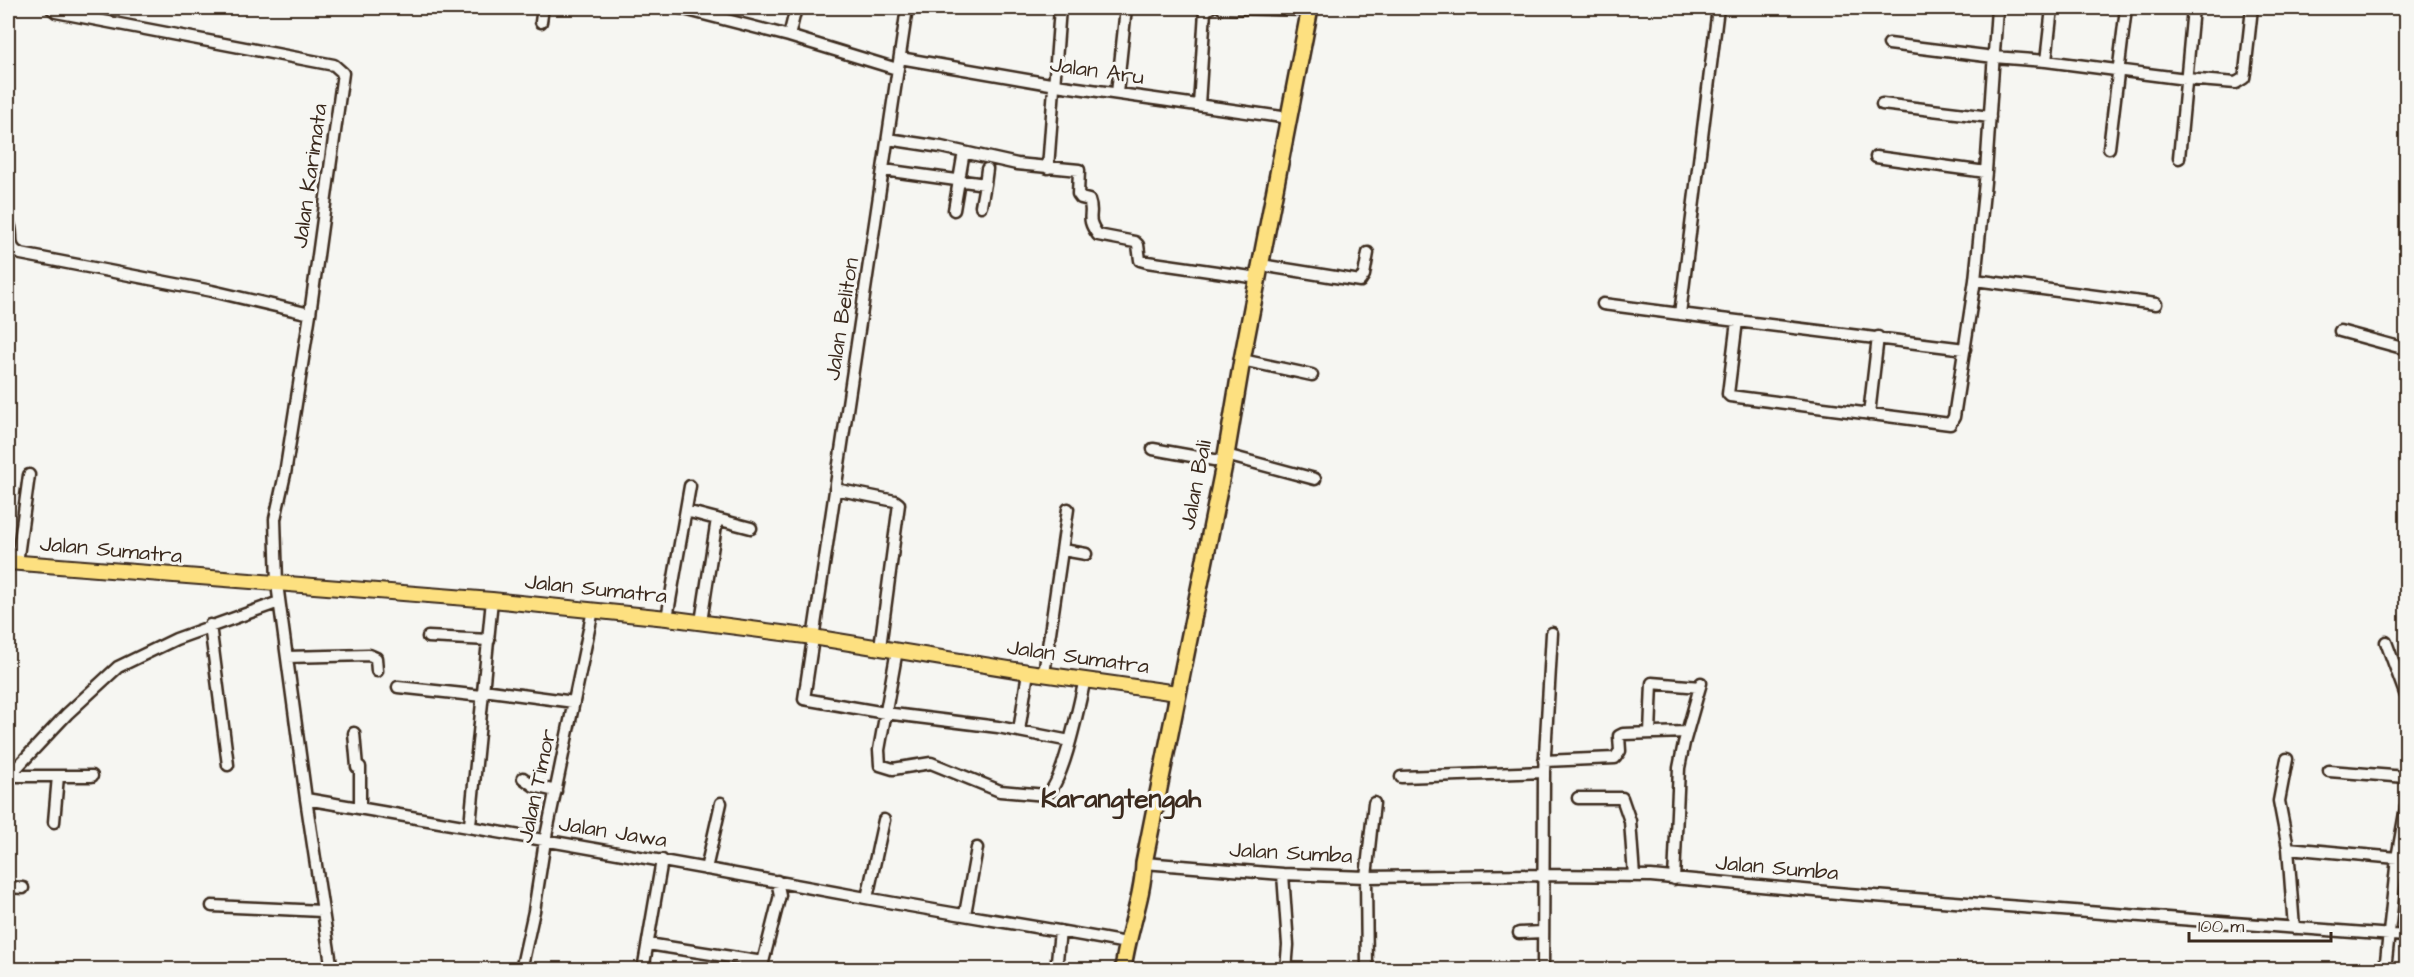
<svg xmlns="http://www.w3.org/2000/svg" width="2414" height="977" font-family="'Architects Daughter',sans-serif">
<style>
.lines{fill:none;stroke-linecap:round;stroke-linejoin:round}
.minor-casing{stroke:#3b2a1e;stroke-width:15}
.major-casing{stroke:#3b2a1e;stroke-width:18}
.highway-casing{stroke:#3b2a1e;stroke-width:20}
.minor{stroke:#f6f6f2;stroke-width:10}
.major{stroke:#fde080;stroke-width:14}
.highway{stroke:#fde080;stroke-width:15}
.labels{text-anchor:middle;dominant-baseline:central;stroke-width:6;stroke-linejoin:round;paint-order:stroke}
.street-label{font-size:22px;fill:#3b2a1e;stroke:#f6f6f2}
.quarter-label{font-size:26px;font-weight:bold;fill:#3b2a1e;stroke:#f6f6f2}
</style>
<rect width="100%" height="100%" fill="#f6f6f2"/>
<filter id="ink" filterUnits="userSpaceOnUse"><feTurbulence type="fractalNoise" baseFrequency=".0167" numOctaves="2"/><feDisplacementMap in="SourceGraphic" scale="12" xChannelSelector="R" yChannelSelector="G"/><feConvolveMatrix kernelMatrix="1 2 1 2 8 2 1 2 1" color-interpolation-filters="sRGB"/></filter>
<g filter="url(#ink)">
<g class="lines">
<g class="minor-casing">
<path id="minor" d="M51,8L56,12L334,65L343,73L310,314L285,474L275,519L277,584L306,799C493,831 680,863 866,898C952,914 1040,927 1126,943
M680,8L789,36
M796,8L789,36L897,69
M907,8L804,699L885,713L998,727L1070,741
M1222,8L1309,10
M1718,8L1680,314L1965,349
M1997,8L1986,172L1975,280L2156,304
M541,22L543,8
M1889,44L1994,57L2046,61L2186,79L2236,83L2244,78L2245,72L2252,8
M900,58L1056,85L1289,118
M2046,61L2052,8
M1117,93L1126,8
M1882,104L1990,117
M1199,105L1205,11L1210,8
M888,139L941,147L1017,164L1079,170L1078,194L1081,198L1089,200C1095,216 1084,216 1098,235L1135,242L1138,245L1140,260L1147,262L1258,278
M2109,148L2126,8
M1876,157L1986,172
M2179,158L2193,8
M1048,168L1060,8
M884,170L985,184L981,206
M985,184L987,169
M954,210L963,157
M8,222C15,233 5,248 21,254L212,291L310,314
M1261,265L1360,281L1364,275L1368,253
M1603,304L1680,314
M1737,321L1728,394L1730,396L1950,424L1954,417L1975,280
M2340,331L2406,349
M1242,360L1312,375
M1869,414L1878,337
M1153,449L1225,462
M1226,455L1315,479
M835,489L895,501L899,504L880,647
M686,511L751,528
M1063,550L1086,554
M17,563L29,475
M667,618L690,486
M701,622L717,519
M210,625L228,765
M428,637L489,640
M2386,642L2406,696
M897,650L879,750L880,765L893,769L931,763L1000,791L1046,795C1063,786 1080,700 1085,679
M287,657L369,655L376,658L377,671
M1044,674L1068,509
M398,687L482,696
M483,690L574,702
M1019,731L1028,672
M354,733L357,767H360V808
M1650,733L1652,683L1700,687
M2287,759L2279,801L2288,848L2294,928
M1544,761L1615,758L1620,751L1619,736L1623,734L1687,732
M2329,771L2406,777
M8,776H92
M8,777L67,714L118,667L176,639L279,602
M1401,777L1544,772
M523,778L534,786L556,791
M1578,798H1622L1630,821L1634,876
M306,799L331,964L338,970
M54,822L58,776
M470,825L492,600
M2288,848L2397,858
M1144,863L1283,874L1366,877L1543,875L1651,876L1848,894L2406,936
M706,869L721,803
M1283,874L1288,945L1286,970
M1674,879L1679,768L1684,743L1701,683
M8,887L23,888
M867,898L884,820
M212,906L322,911
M965,914L977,848
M1519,933L1543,932
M648,944L763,962
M521,970L534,911L545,841L593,610
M643,970L662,860
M761,970L780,895L777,881
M1056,970L1060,931
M1367,970L1366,877L1374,803
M1543,970L1544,772L1552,633
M2385,970L2397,858L2406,807"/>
</g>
<g class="major-casing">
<path id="major" d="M8,562L492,600L667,618L813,637L1028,672L1177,693"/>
</g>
<g class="highway-casing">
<path id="highway" d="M1123,970C1127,933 1143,899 1144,863L1226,455L1242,360L1310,8"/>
</g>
<use href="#minor" class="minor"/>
<use href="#major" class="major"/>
<use href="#highway" class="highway"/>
</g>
</g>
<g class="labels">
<g class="street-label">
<text transform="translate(1097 71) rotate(8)">Jalan Aru</text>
<text transform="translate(310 176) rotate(-82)">Jalan Karimata</text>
<text transform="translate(842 319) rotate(-81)">Jalan Beliton</text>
<text transform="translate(1196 485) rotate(-79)">Jalan Bali</text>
<text transform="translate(111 550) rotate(5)">Jalan Sumatra</text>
<text transform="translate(596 589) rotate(6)">Jalan Sumatra</text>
<text transform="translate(1078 657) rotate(8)">Jalan Sumatra</text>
<text transform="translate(537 786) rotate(-78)">Jalan Timor</text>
<text transform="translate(613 832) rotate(9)">Jalan Jawa</text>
<text transform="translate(1291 853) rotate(3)">Jalan Sumba</text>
<text transform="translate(1777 868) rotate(5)">Jalan Sumba</text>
</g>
<g class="quarter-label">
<text x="1121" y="799">Karangtengah</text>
</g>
</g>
<rect width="2414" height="977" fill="none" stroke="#f6f6f2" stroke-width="30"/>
<rect x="15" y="15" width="2384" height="947" fill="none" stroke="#3b2a1e" stroke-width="2" filter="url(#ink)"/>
<path d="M2189 932v9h142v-9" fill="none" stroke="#3b2a1e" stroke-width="3"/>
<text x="2198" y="932" font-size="18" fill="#3b2a1e" stroke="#f6f6f2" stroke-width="4.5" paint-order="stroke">100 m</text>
</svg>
